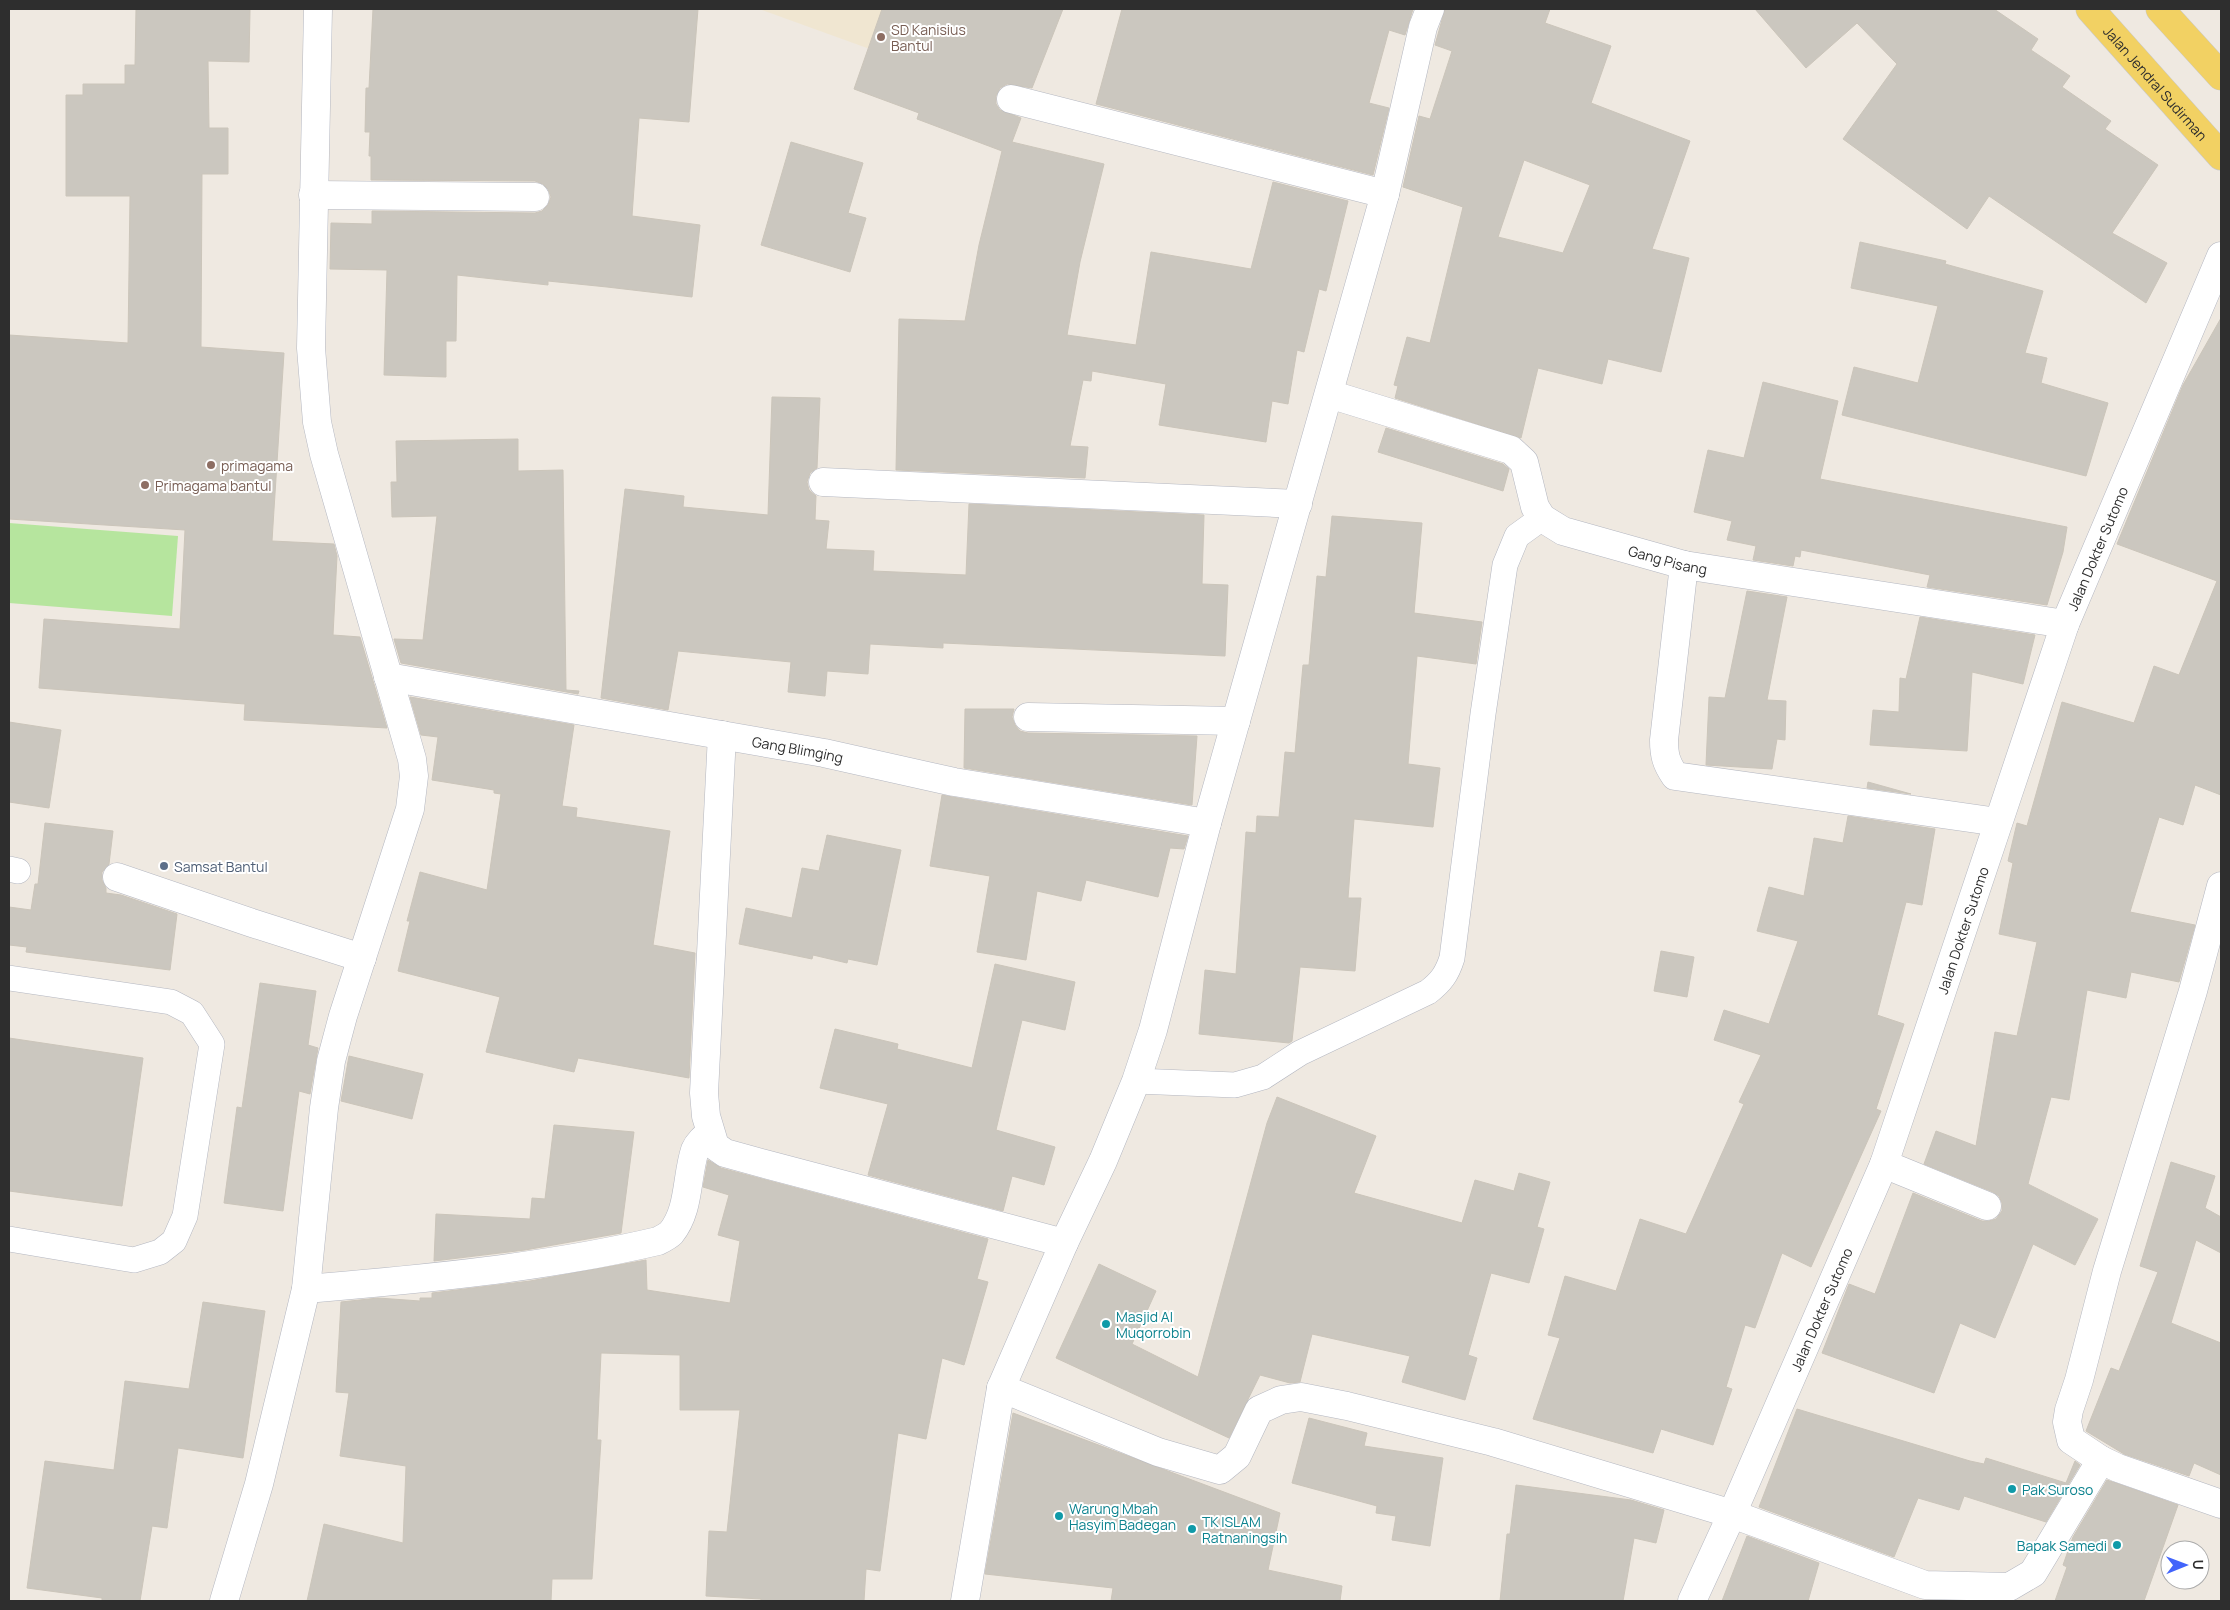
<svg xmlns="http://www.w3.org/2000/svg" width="2230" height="1610" font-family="Manrope,sans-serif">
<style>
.education{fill:#f0e6d1}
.green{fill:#b6e59e}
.building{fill:#cbc7bf;stroke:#cbc5ba;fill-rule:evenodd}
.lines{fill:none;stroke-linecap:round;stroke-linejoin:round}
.lane-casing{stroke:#b4b7c1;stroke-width:26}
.street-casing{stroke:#b4b7c1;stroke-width:29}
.primary-casing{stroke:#c9c9c9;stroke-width:29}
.lane{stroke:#fff;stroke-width:25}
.street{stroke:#fff;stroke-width:28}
.primary{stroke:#f2d163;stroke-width:28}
.education-dot{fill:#8d6e63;stroke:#fff;stroke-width:2}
.service-dot{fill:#5c6f8a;stroke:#fff;stroke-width:2}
.culture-dot{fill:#0f9aa8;stroke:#fff;stroke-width:2}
.labels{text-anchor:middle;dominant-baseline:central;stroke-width:4;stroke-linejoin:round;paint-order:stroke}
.education-label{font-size:14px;fill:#785e54;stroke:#fff;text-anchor:start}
.street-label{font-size:14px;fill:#2e2e2e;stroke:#fff}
.service-label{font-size:14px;fill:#4e5e75;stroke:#fff;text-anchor:start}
.culture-label{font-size:14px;fill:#0d838f;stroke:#fff;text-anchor:start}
</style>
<rect width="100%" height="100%" fill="#efe9e1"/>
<path class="education" d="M759,9H935L914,65Z"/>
<path class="green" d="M9,523L178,536L172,616L9,603Z"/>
<path class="building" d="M136,9H250L249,62L208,61L209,128H228V174H202L201,347L284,353L272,541L334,544L337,556L333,635L360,637L387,728L244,720L245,704L39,688L44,619L180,629L185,530L9,519V335L128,343L130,196H66V95H83V84H125V65H135Z
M373,9H698L689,122L639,118L632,216L700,225L692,297L607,287L548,281V285L457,275L456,341H446V377L384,375L387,270L330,269L331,223L372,224V211L535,213L542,211L548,205L551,197L548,189L543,184L535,181L371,180V156H369L370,132H365L366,88H369Z
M882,9H1063L1032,88L1007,84L1000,88L996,96V104L1000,110L1021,118L1012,142L1104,164L1080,262L1067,335L1136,345L1151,252L1251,269L1273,182L1348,201L1326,291L1319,289L1304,352L1297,350L1288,404L1272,401L1266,442L1159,425L1166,384L1092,371L1091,381L1083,380L1070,446L1088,447L1085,478L896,470L899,319L965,321L979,245L1002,151L917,119L919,113L854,89Z
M1122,9H1413L1405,35L1389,30L1369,103L1389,108L1373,175L1096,104Z
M1445,9H1550L1545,23L1611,46L1591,103L1690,141L1652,249L1689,258L1661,372L1608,359L1602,384L1538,368L1521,438L1395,398L1398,386L1394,385L1407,337L1430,343L1463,207L1403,187L1419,116L1430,119L1452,51L1435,45ZM1524,160L1590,185L1563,253L1498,237Z
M1755,9H1994L2038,39L2031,50L2070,76L2062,87L2111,121L2105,129L2158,165L2112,233L2167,263L2146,303L1989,196L1967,229L1843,139L1897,64L1857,23L1806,68Z
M791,142L863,163L848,213L866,218L850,272L761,245Z
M1860,242L1946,261L1945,264L2043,291L2025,353L2047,358L2041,383L2108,403L2086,476L1842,415L1854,367L1918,383L1938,306L1851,288Z
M2221,318V795L2195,785L2183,825L2159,817L2130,912L2195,925L2179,982L2131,972L2126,998L2087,990L2069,1100L2051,1097L2028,1184L2098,1219L2075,1265L2033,1244L1995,1338L1960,1323L1934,1393L1822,1353L1849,1284L1875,1294L1913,1193L1982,1221H1989L1996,1219L2002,1211V1203L1999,1196L1993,1192L1924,1164L1936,1131L1976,1146L1995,1032L2017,1036L2037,942L1999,934L2013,863L2008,861L2017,823L2027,826L2062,702L2134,723L2154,666L2179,675L2217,581L2117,544L2183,385Z
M1763,382L1838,401L1820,479L2067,527L2063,552L2047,605L1927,587L1930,575L1801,550L1800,557L1795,556L1793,566L1753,560L1756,546L1727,540L1732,521L1694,512L1708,450L1744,458Z
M772,397L820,398L817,468L810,473L807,482L809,490L816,496L815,520L829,521L826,549L874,551L873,571L966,575L969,504L1204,515L1202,584L1228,585L1225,656L943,643V648L870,644L868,674L827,671L825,696L788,692L791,662L678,651L668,710L601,698L625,489L684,496L683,507L768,515Z
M1386,428L1503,464L1509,469L1503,491L1378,452Z
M518,439V471L563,470L566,690L579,691L578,694L401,663L394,639L423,640L437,516L392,517L391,482H397L396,441Z
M1332,516L1422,523L1414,613L1482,622L1476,664L1417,656L1408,764L1440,768L1433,827L1354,819L1348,898H1361L1355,971L1300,967L1292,1041L1289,1043L1199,1034L1205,970L1236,974L1246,832L1256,833L1257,816L1279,817L1285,752L1295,753L1303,665H1309L1317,576L1326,577Z
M1747,591L1787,597L1767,700L1786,701L1785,740L1777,739L1772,769L1706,765L1709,697L1725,698Z
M1920,617L2035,635L2023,684L1972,672L1967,751L1870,745L1873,710L1899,712L1900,678L1906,679Z
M410,697L574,725L562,806L577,808L576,817L670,831L653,945L695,953L689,1078L578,1058L574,1072L486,1052L500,997L398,971L410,921H407L420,872L487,890L501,794L494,793V790L432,780L438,737L421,735Z
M965,709H1014L1012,717L1015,725L1020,731L1028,733L1197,736L1192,805L964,768Z
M9,722L61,730L49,808L9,802Z
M1868,782L1911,794L1867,788Z
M942,795L952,797L1188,836L1184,849L1170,848L1158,897L1086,880L1081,901L1037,891L1026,960L977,952L990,876L930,866Z
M1848,816L1935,829L1922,905L1906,902L1877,1015L1904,1024L1876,1109L1881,1111L1811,1267L1782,1253L1755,1328L1745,1325L1726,1387L1732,1389L1713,1445L1661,1429L1653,1453L1533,1419L1560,1338L1548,1335L1565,1276L1616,1291L1640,1219L1686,1234L1744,1104L1739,1102L1761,1055L1714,1040L1724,1010L1769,1024L1798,941L1757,931L1769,887L1804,896L1814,838L1843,843Z
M45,823L113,831L109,864L102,872V880L106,888V893L121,895L177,914L170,970L26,952L27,947L9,945V907L31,910L35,884H38Z
M827,835L901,850L877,965L848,959L847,963L813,955L812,959L739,944L746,908L792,918L802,868L819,871Z
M1661,951L1694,957L1687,997L1654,991Z
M995,964L1075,982L1065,1030L1022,1020L996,1130L1055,1147L1044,1185L1012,1176L1003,1211L868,1175L888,1104L820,1088L835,1029L898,1044L897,1049L972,1068Z
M260,983L316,991L308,1045L318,1048L310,1094L299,1091L283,1211L224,1203L237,1107L242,1108Z
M9,1038L143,1058L122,1206L9,1191Z
M349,1056L423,1074L412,1119L341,1101Z
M1277,1097L1376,1136L1354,1193L1462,1223L1475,1180L1514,1191L1519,1173L1550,1182L1537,1227L1544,1229L1529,1283L1491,1273L1468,1355L1477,1358L1465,1400L1402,1382L1410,1356L1312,1334L1300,1382L1290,1383L1260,1375L1229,1438L1056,1358L1099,1264L1156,1291L1132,1344L1198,1377L1267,1123Z
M554,1125L634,1132L621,1233L525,1250L434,1261L436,1214L530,1219L532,1198L545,1199Z
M708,1160L721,1168L988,1239L977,1279L988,1282L964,1365L942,1358L926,1439L898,1433L880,1571L866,1569L864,1601H761V1599L706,1596L709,1531L727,1532L740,1410H680V1355L601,1353L597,1440H601L592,1579H552L551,1601H307L324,1524L403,1543L406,1466L340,1456L349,1393L336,1392L341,1302L378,1298L420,1301V1298H432V1293L530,1281L646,1260L647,1290L730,1303L740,1241L718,1235L729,1195L703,1187Z
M2171,1162L2215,1176L2205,1208L2221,1217V1253L2196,1240L2171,1323L2221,1343V1475L2194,1463L2189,1476L2124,1454L2086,1431L2111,1368L2119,1371L2158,1272L2140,1266Z
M203,1302L265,1311L243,1458L178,1448L167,1528L152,1526L140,1601H102V1598L27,1588L45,1461L114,1470L125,1381L189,1389Z
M1797,1409L1970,1461L1984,1464L1986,1458L2066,1483L2075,1461L2080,1465L2046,1522L1964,1496L1959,1510L1918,1498L1894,1557L1759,1507Z
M1013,1413L1280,1513L1268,1570L1342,1586L1340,1601H1111L1113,1588L985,1574Z
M1309,1418L1367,1433L1364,1446L1443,1458L1430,1546L1392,1540L1396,1516L1376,1513L1377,1506L1292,1483Z
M2107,1480L2178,1505L2144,1601H2055L2067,1567L2063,1565L2073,1537Z
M1516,1485L1631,1500L1664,1510L1656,1543L1634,1538L1623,1601H1500L1507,1534H1510Z
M1747,1536L1819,1563L1808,1601H1722Z"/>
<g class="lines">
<g class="lane-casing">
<path id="lane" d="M9,869L18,871
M9,978L171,1002L192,1013L212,1044L185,1216L174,1241L160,1252L134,1260L9,1239
M1136,1081L1235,1085L1263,1077L1300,1053L1428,992C1441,982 1447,974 1452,958L1483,714L1505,565L1517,536L1542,518"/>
</g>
<g class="street-casing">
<g id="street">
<path d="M1011,99L1385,194"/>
<path d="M313,195L535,197"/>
<path id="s1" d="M1329,394L1511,450L1524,462L1535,507L1542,518L1563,531L1684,565L2065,624"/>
<path d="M823,482L1298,504"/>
<path d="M1684,565L1664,740C1664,755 1666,763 1675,776L1998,822"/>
<path id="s2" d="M388,677L824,753L954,782L1207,823"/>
<path d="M1028,717L1236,721"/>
<path d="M722,735L704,1093L706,1116L715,1146L725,1153L765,1164L1064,1243"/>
<path d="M117,877L252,923L362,958"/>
<path d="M1884,1164L1987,1206"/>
<path d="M306,1289C424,1279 543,1268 658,1241C662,1239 668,1236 671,1233C690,1210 686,1177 695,1150C698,1143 704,1138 710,1133"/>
<path d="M1001,1388L1158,1452L1220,1470L1237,1456L1259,1410L1281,1400L1301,1397L1347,1406L1493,1442L1732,1514L1925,1585L2009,1587L2033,1573L2101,1460L2118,1468L2221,1504"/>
<path d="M2101,1460L2071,1440L2067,1422L2069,1410L2079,1380L2107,1271L2193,991L2221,886"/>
<path d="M224,1601L259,1484L306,1289L324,1108L331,1061L343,1016L410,809L414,776L412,759L324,454L317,422L311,348L318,9"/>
<path d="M965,1601L1001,1388L1064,1243L1103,1161L1136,1081L1153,1030L1207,823L1385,194L1423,27L1430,9"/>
<path id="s3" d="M1692,1601L1732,1514L1884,1164L2065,624L2221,256"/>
</g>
</g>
<g class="primary-casing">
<g id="primary">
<path id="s4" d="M2090,9L2221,156"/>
<path d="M2160,9L2221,76"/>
</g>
</g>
<use href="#lane" class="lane"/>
<use href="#street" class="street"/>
<use href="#primary" class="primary"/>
</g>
<g class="education-dot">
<circle cx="881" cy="37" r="5"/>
<circle cx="211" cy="465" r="5"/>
<circle cx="145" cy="485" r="5"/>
</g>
<circle class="service-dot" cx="164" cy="866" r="5"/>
<g class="culture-dot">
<circle cx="1106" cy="1324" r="5"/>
<circle cx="2012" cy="1489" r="5"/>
<circle cx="1059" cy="1516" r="5"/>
<circle cx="1192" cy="1529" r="5"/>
<circle cx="2117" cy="1545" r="5"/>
</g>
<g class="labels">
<g class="education-label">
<text x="891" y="29">SD Kanisius<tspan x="891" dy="16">Bantul</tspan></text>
<text x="221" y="465">primagama</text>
<text x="155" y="485">Primagama bantul</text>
</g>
<g class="street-label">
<text stroke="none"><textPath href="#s4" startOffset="99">Jalan Jendral Sudirman</textPath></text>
<text stroke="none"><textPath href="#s3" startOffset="1129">Jalan Dokter Sutomo</textPath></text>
<text stroke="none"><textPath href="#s1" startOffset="401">Gang Pisang</textPath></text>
<text stroke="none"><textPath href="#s2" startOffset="416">Gang Blimging</textPath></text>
<text stroke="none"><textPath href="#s3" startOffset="724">Jalan Dokter Sutomo</textPath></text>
<text stroke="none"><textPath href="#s3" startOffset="319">Jalan Dokter Sutomo</textPath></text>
</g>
<g class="service-label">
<text x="174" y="866">Samsat Bantul</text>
</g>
<g class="culture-label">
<text x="1116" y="1316">Masjid Al<tspan x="1116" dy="16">Muqorrobin</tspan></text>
<text x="2022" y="1489">Pak Suroso</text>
<text x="1069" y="1508">Warung Mbah<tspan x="1069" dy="16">Hasyim Badegan</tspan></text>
<text x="1202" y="1521">TK ISLAM<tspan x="1202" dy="16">Ratnaningsih</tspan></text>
<text x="2107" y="1545" text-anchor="end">Bapak Samedi</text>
</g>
</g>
<rect width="2230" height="1610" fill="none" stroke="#2e2e2e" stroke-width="20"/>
<g transform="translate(2185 1565) rotate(89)"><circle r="24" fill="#ffffff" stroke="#ababab"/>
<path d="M0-4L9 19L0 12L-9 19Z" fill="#4264fb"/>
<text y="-8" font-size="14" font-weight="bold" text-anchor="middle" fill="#2e2e2e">U</text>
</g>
</svg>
